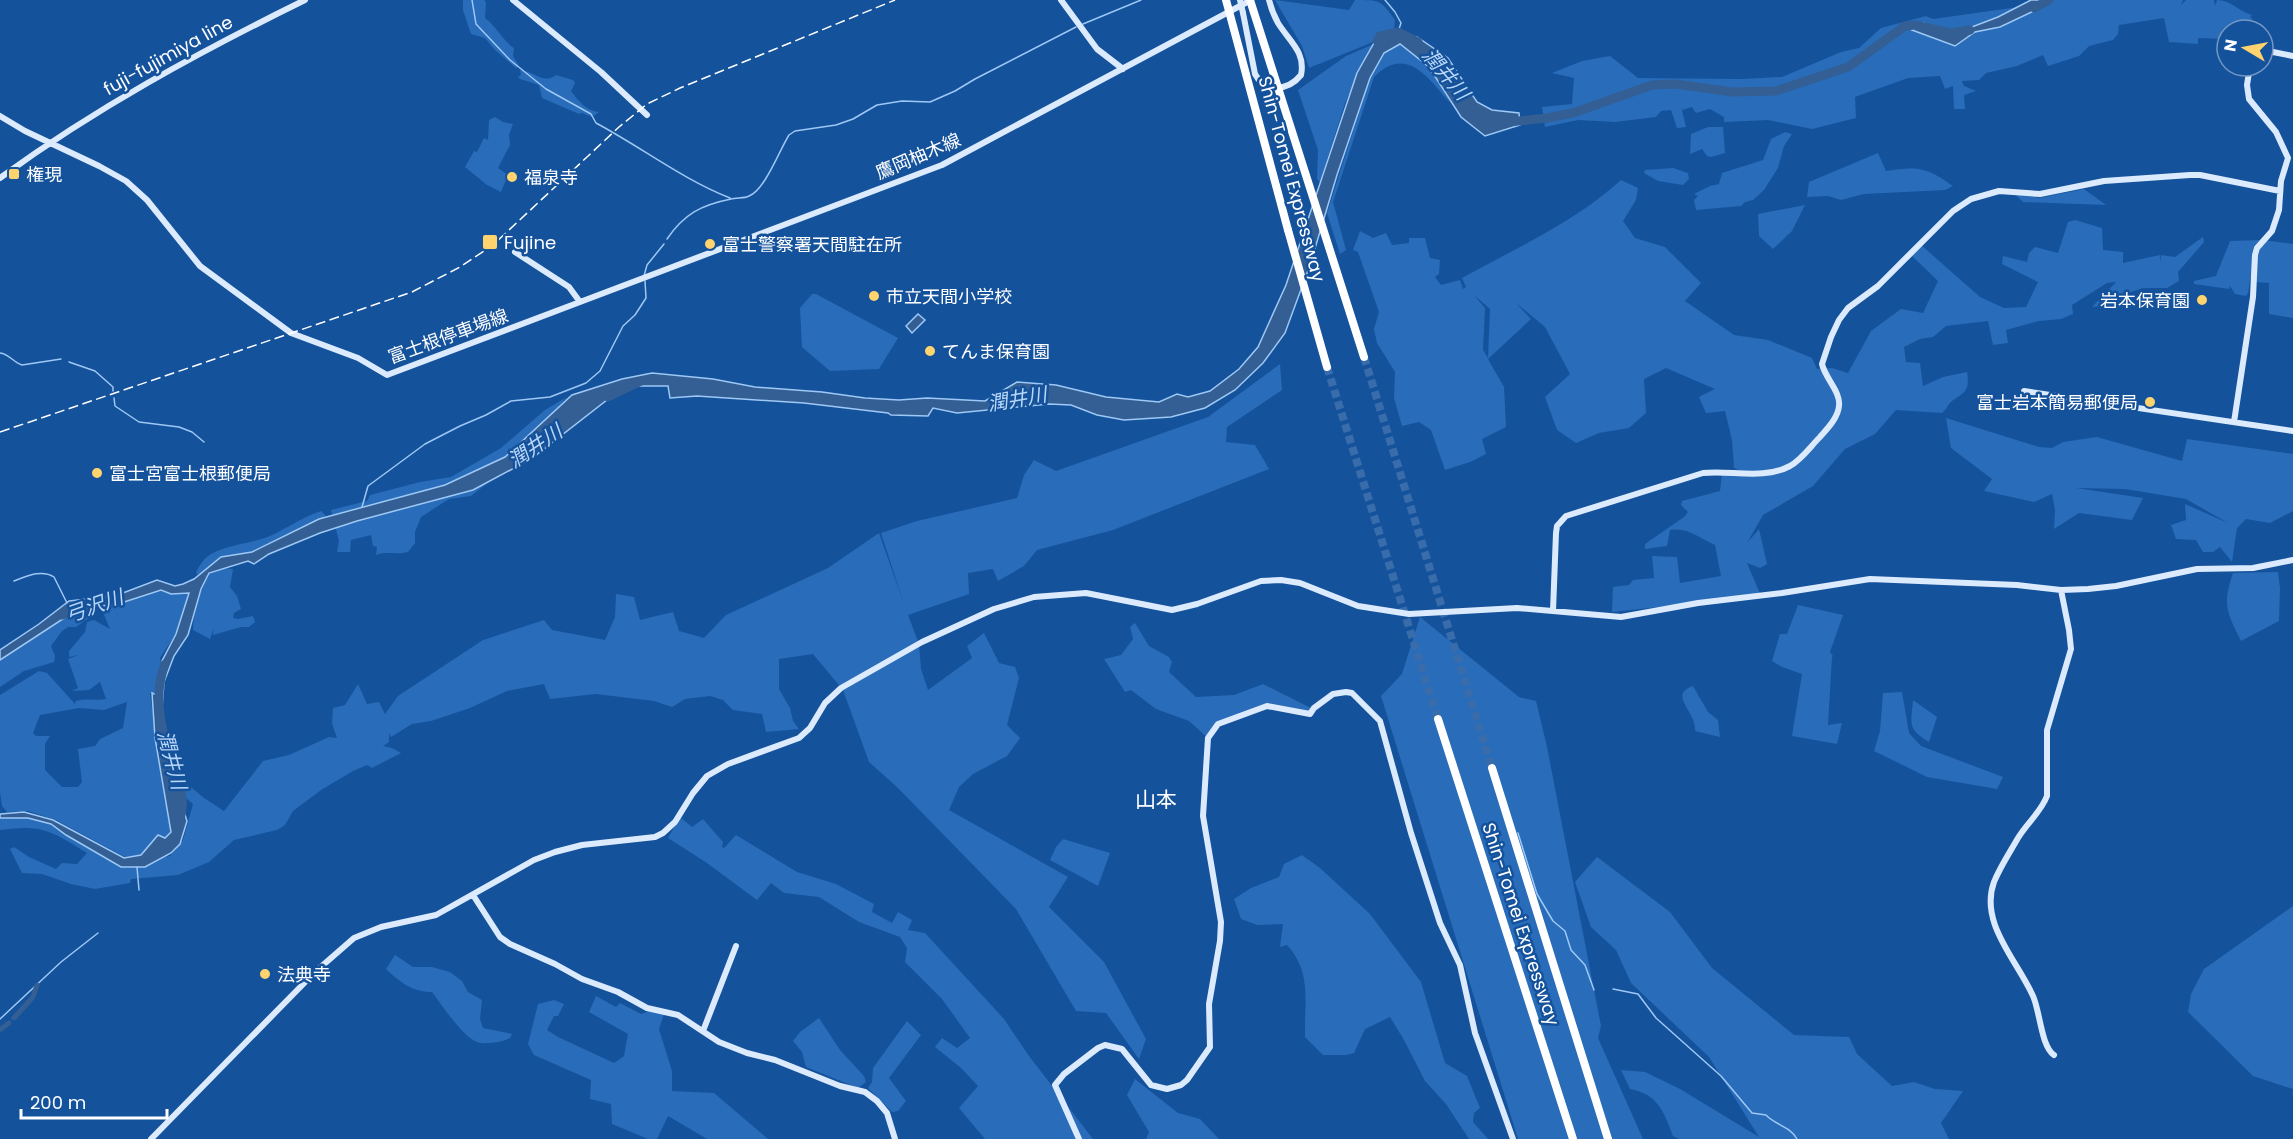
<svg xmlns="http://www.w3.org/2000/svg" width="2293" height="1139" font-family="Poppins,'Noto Sans JP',sans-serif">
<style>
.green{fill:#296cb9;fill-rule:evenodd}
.water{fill:#335f94;stroke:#9ec8f5;stroke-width:1.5}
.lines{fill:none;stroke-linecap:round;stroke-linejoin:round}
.stream{stroke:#9ec8f5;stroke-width:1.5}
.canal{stroke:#335f94;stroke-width:5}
.river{stroke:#335f94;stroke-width:9}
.highway-tunnel{stroke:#386cab;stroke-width:8;stroke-dasharray:8 4;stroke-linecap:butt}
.secondary{stroke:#dbeafc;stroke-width:6}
.highway{stroke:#fff;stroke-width:8}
.rail{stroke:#fff;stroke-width:1.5;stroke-dasharray:10 4.5;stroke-linecap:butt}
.secondary-bridge{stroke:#dbeafc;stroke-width:6}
.highway-bridge{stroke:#fff;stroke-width:8}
.poi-dot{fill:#ffd36d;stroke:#15529c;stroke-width:2}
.labels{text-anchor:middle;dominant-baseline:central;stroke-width:5;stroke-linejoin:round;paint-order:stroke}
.street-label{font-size:18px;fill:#fff;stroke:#15529c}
.poi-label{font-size:18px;fill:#fff;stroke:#15529c;text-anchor:start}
.water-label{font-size:20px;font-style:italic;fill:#b8d7f9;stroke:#15529c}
.quarter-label{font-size:21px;fill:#fff;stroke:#15529c}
</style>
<rect width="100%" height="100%" fill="#15529c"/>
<path class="green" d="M463,0H484L486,2L485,18C497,27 502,40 514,48L513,56L519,66L516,68L494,49L485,38L471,34L463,10Z
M1275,0L1349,10L1355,0C1380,0 1381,0 1395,20L1394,29L1379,33L1373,42L1309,68L1302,46Z
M2032,0H2183L2181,5L2186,0H2214L2215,6L2217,0C2231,0 2238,11 2252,15L2250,18H2252L2253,30H2227L2225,39L2198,38V44L2169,42L2164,18L2119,25L2118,34L2113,40L2089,46L2079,56L2048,66L2043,55L2017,66L1986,73L1979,80L1962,81L1964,86L1976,91L1964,95L1965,109H1954L1953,86L1945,89L1940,76L1908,78L1855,97L1856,118L1812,129L1768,120L1724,122V117L1710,109L1696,113L1692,107L1682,110L1686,127L1677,128L1671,110L1661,111L1656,117L1615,122L1578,120L1545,127L1542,107L1572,104L1574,78L1552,73L1582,61L1610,56L1638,78L1741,79L1782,77L1841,52L1859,48L1881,28L1926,16L1933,19L2033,5Z
M1398,43L1429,67L1451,104C1429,79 1407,44 1374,77L1333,202L1346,250L1340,254L1327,213L1370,78L1384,53Z
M1374,44L1345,103L1320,182L1317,179L1318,150L1298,90L1346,56Z
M520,70C534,71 543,85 556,75L573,80L575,83L571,91C578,101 587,111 599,112L592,117L582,113L579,114L542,98L539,85L520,79L518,77L521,75Z
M495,117L503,122L513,124L509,135L510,145L498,168L508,175L501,192L487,185L465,167L474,151L477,152L484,138L488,140L489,120Z
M1708,127H1723L1725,153L1711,157L1707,156L1702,149L1690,154L1691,134Z
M1785,132L1792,134L1784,146L1778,168L1764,190L1753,200L1745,202L1741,206L1696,210L1694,200L1698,196L1694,194L1710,186L1719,184L1722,173L1763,160L1771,139Z
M1878,153L1886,171C1919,166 1926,167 1953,186L1945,190L1864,194L1841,200L1828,196L1807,197L1809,182Z
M1673,168L1688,173L1689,179L1683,185L1658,181L1644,173L1645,170Z
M1621,180L1638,188L1636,200L1623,221L1635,238L1665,247L1701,283L1685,301L1734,335L1768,340L1812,358L1817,369L1832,368L1848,373L1871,331L1901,309L1923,313L1938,281L1912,256L1921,245L1980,297L2004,308L2026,307L2038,282L2002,264L2003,256L2027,262L2029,253L2035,247L2058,253L2068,222L2075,220L2102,228L2103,250L2123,252V263L2160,255V263L2161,255L2175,257L2203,237L2204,242L2178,272L2179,281L2167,288H2143L2125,294L2122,304L2092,307L2116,282L2107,283L2072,305L2073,314L2061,319L2039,321L2006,330L2008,343L1993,345L1988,321L1946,326L1933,337L1920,339L1904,347L1906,362L1920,363L1923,386L1943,377L1967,372C1970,391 1965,392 1952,401C1948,404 1947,409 1942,413L1896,410L1875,434L1845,449L1813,486L1763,515L1747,543L1759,529L1767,564L1760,568L1747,563L1761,596L1612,612L1613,587L1629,585L1633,580L1654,578L1652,556L1677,557L1680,583L1721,576L1715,545C1699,538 1688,527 1670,530L1667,546L1645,549V544L1684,517L1688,512L1681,505L1682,501L1720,491L1722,473L1743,472L1734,468L1732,440L1725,411L1706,413L1699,397L1715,389L1666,368L1644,379L1646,413L1629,428L1599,433L1576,443L1557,430L1545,397L1570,374L1545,327L1516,303L1531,319L1488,359L1504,387L1506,427L1482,439L1486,454L1470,462L1445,470L1431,430L1419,422L1402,426L1394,398L1395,372L1377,343L1374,329L1379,312L1358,252L1353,250L1360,231L1373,238L1386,233L1392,245L1409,243V238H1425L1430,258L1440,260L1439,274L1435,277L1441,285L1460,280L1463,289L1466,287L1462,278C1516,248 1575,222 1621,180ZM1474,295L1490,309L1488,358L1483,350L1485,308Z
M2084,189L2106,205L2023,202L2016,195L2021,193L2039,198Z
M1805,205L1792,231L1773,249L1759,236L1758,214Z
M2262,240L2293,244V318L2269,314V283L2256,282L2251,275L2248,293L2246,296L2235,294L2230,286L2229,289L2194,284V281L2216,276L2230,241Z
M812,294H816L898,338L879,369L830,371L802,347L800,308Z
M1280,364L1282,390L1227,427L1226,442L1255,445L1269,469L1113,530L1037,550L1024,566L998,581L993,569L968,573L969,594L908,615L919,644L921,669L928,690L972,658L967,646L984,633L999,663L1015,667L1019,678L1007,725L1020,738L1007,756L973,774L959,787L949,810L1068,877L1049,907L1104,962L1146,1039L1139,1059L1106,1013L1076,1011L1016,909L897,787L869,762L843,690L813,654L779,659V689L790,708L793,721L799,729L766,732L762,714L733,710L723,700L710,696L685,699L672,707L654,701L596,694L550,699L544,684L507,691L470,708L431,721L412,724L391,737L389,733V742L383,746L392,748L401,753L372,768L367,765L353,771L321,790L293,811L285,825L277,830L234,840L209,862L178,875L131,879L130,883L95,889L71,884L42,874L22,873L10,849L14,847L29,857L56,869L62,863L77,864L87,853C52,831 42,824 0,830V818H28L51,824L120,866L131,868L132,863L170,856L183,840L193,804L174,788L158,741L165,732L186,783L204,798L224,811L263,761L289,755L329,737L337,738L332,723L333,708L345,705L358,684L367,704L379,702L385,714L398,696L483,640L544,620L552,630L605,640L615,617L616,594L634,597L640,620L673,612L679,631L704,638L726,615L828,568L879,533L904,604L881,533L917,521L1017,498L1024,475L1034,460L1056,471L1208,417Z
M567,397L543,424L503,458L499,474L471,496L449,499L421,517L415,532V543L408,552C397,555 386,551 376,555L377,547L373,546L371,535L351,540L350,552H337L339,541L331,510L367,501L370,495L420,482L451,477L501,448L545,410Z
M1946,418L2039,447L2052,448L2063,442L2097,437L2182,461L2187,439L2293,454V511L2270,523L2246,519L2237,528L2232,562L2220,547L2213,552H2203L2196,540L2176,539L2171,525L2186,520L2185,504L2228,523L2186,499L2125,489L2076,488L2143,498L2132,520L2079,513L2054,529L2055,510L2052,494L2034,502L1984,491L1992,479L1951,448Z
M321,511L326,516L252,552L221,557L198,575L196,572C200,565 204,558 211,554C229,544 250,544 270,536C287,528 303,517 321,511Z
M223,568L233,569L230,587L237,596L241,609L234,613L233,618L238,619L253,616L255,622L249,627H241L213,635L214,628L210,639L193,630C193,612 201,589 209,573Z
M2278,572L2280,588L2279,621L2241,641C2227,613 2222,605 2233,573Z
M161,590L171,594L190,593L175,635L160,658L162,669L158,693H150L165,801L172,830L165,838L158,835L141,855L125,857L56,820L28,811L7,812L2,806L0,792V695L39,671L47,673L75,704L76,701C86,698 96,701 106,699L100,682L89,690L72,691L78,688L68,659L78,655L69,657V651L85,632L87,622L94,620L110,629L101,608ZM127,702L123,728L100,739L95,746L78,749L82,782L78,787H62L45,770V744L50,736H36L33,733L40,715L79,708L104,710Z
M1798,605L1843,615L1830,652L1833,656L1832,657L1828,725L1842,723L1837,744L1792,736L1802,674L1782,667L1772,661L1780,634H1787Z
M86,608L90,617L76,627H68L62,631L51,646L55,656L54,662L24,671L0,687V661L53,623Z
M1420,617L1519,697L1536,701L1547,747L1601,1026L1598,1038L1643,1139H1518L1381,696L1402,674Z
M1135,623L1149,646L1169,657L1172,662L1169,672L1196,697L1234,695L1263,684L1311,708L1307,713L1267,706L1218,724L1208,738L1189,721L1156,709L1131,690L1125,692L1104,659L1121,655L1133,639L1130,627Z
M1693,686L1708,712L1718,720L1720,737L1695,731C1697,712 1667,695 1693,686Z
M1902,692L1909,733L1921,746L2003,777L1997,789L1927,777L1874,751L1880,731L1883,693Z
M1913,700L1937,717L1929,742C1907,729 1911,724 1913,700Z
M680,817L692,827L703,819L723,842L722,847L724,848L736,835L797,872L836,884L874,904L872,912L892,923L898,912L912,920L908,930L925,933L1004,1019L1029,1056L1093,1139H985L959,1108L978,1086L961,1068L935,1047L942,1038L957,1048L970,1038L942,999L905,962L907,948L900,937L859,922L819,897L784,893L771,883L757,900L707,863L668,838Z
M1063,839L1110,853L1098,886L1050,860L1056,847Z
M1302,855L1320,868L1370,914L1421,982L1445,1063L1467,1076L1480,1108L1474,1113L1473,1122L1488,1139H1469L1446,1104L1425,1081L1404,1040L1390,1017L1365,1029L1354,1053L1346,1055H1323L1305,1037C1304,1002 1312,972 1287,945L1280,947L1283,924L1257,925L1241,919L1234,899L1251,888L1279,877L1284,864Z
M1597,857L1670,912L1712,968L1794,1035L1849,1037L1857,1054L1892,1086L1914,1082L1935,1089L1963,1091L1941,1123L1949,1139H1679L1673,1136C1664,1112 1658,1094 1630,1089L1621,1070L1645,1072L1680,1089L1759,1137L1709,1057L1631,983L1616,950L1591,927L1575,882Z
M2293,906V1089L2253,1076L2188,1012L2191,994L2204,969Z
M395,955L413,967H432L450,972L462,981L468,992L482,1000L480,1019L483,1028L512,1034L510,1038C503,1042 485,1045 477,1042C463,1037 441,1004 432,992C412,992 400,982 386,969Z
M596,996L616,1007L620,1003L641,1014L649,1011L664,1014L659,1029L672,1071V1091L714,1093L768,1139H707L668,1116L657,1139H648L612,1124L611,1104L590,1099L591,1080L534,1055L528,1044L538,1004L554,1000L564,1004L558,1016H554L547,1030L558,1037L614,1063L624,1056L628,1034L589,1012Z
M819,1018L840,1050L864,1076L866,1082L858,1088L806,1067L802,1052L793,1041L800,1032Z
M907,1021L921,1035L889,1078L906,1101L898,1111L892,1112L868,1088L872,1082L873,1068Z
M1135,1079L1178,1113L1200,1119L1219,1139H1146L1149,1132L1127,1095Z"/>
<path class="water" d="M2031,0H2045L2040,8L2000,27L1975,32L1955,46L1912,30L1924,23L1951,35L1998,17Z
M1379,34L1417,37L1448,58L1477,102L1492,110L1519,113L1520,125L1485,136L1461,117L1429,67L1400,44L1384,53L1370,78L1337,175L1310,265L1285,333L1263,363L1235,390L1205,408L1171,417L1124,420L1097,415L1071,405L1049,404L957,413L933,408L928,416L891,415L888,413L804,403L697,396L670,398L668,386H625L531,459L473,490L357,521L320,533L269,554L254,564L248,561L209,573L201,589L188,635L174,656L164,682L160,736L187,821L180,844L171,853L145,867H121L66,835L51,824L28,818H0V814L24,812L53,820L124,858L141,855L158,835L165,838L171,832L155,738L152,693L157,695L160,709L162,661L176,634L189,593L171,594L161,590L118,604L78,609L0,660V650L39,624L69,601L115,596L157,580L175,586L183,584L194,579L221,557L252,552L319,519L445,485L505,457L572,395L622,379L652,373L713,379L755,387L822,392L865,398L899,400L927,398L985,401L1017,382L1056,385L1106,397L1159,402L1177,394L1188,397L1210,391L1239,369L1258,347L1286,285L1357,73Z
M918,314L925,320L912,333L906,326Z"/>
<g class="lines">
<path class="stream" d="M472,0L476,24L510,60L546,89L591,114L596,123C641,147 682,179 730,198
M1385,0L1395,12L1401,23L1398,32
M1083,24L1141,0
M667,239C684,214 701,205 731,199C736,197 744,199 749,196C765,190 780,149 789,135L795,131L836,125L853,119L877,105L902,101L930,102L955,91L975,79L1076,27
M644,276L647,265L664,244
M0,353C9,354 13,362 22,365L61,359
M69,362L95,371L113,387V391
M114,398L115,406L139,422L179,427L192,432L204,442
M362,507L368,486L425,444L460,426L486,415L511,401L550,397L586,383L600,371L623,326L635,315L646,298L645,281
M14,581C27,576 42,569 54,577L67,603
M1518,833L1537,894L1553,921L1565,931L1571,950L1585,965L1594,990
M137,867L139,890
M1613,989L1638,994L1656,1018L1721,1076L1752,1113L1766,1115C1775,1125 1790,1126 1797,1139
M0,1019L61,962L98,933"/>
<path class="canal" d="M14,1018L33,997L37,985
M1,1029L9,1023"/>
<path class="river" d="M2034,8L2049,0
M1377,41L1380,36L1398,32L1418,42
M1508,122L1547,118L1573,113L1652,85L1676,84L1732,92L1776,91L1848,67L1905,26L1915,25L1950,33L1970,30
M608,397L641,381
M62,615L95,605
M165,664C152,698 162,732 173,765C179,783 186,800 180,819"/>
<path class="highway-tunnel" d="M1364,357L1492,768
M1327,367L1438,719"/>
<path class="secondary" d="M513,0L601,72L647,115
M1061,0L1097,49L1123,69
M1243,13L1255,74C1265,93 1288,91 1301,75C1306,52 1289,41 1278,23C1274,16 1271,8 1269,0
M2263,54L2273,52L2293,56
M0,116L25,131L99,166L126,181L147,200L200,266L291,333L358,358L387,375L580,302L569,287L515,252
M0,178C96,108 199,52 305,0
M580,302L942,165L1251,0
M2024,391L2293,431
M2234,422L2253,297L2255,255L2257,248L2272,231L2279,210L2281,181L2288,158L2276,132L2249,99L2247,85L2250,66
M1553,611L1556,533L1557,526L1566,516L1703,473C1731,470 1764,480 1790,466C1802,459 1810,447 1820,437C1827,429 1838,418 1839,406C1841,392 1825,378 1822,364L1831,337L1839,320L1848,308L1878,286L1953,211L1971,199L1999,191L2040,194L2104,181L2190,175H2200L2280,191
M473,895L500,937L510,944L555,964L582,979L618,992L647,1008L678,1015L719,1042L747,1053L775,1060L840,1086L865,1092L877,1101L887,1113L895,1139
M703,1031L736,946
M2054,1055C2041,1046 2040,1011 2033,996C2017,960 1979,923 1994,882C2000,867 2010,852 2018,838C2027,823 2041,812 2047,796V730L2071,649L2069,630L2061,590
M151,1139L315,972L354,938L381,927L436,915L534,860L555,852L582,845L655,837L663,833L675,822L693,793L707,776L728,764L799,738L810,728L825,703L841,688L922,642L994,609L1034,597L1086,593L1172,610L1197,604L1261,581L1281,580L1300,583L1358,606L1409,614L1517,608L1621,617L1698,603L1782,593L1870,579L2017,585L2061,590L2088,589L2116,586L2197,569L2253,568L2293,560
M1079,1139L1055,1085L1064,1074L1098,1048L1105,1045L1122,1049L1151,1085L1167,1089L1181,1085L1187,1080L1210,1047L1209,1004L1220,941L1221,922L1203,816L1208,738L1218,724L1267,706L1310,714L1314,708L1333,694L1346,692L1352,693L1380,721L1411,833L1440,923L1460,965L1475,1033L1513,1139"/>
<path class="highway" d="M1288,230L1327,367
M1438,719L1573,1139
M1492,768L1608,1139"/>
<path class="rail" d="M0,432L412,292L460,267L493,245L619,127L647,104L680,88L895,0"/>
<path class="secondary-bridge" d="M1240,0L1243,13"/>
<path class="highway-bridge" d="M1226,0L1288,230
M1250,0L1364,357"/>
</g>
<g class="poi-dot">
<rect x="8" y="168" width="12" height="12" rx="3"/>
<circle cx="512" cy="177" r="6"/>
<rect x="482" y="234" width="16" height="16" rx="3"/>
<circle cx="710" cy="244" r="6"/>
<circle cx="874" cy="296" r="6"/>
<circle cx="2202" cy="300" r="6"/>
<circle cx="930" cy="351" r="6"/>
<circle cx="2150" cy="402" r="6"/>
<circle cx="97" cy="473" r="6"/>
<circle cx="265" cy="974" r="6"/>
</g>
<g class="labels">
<g class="street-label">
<text transform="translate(168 55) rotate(-29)">fuji-fujimiya line</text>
<text transform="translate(918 156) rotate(-23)">鷹岡柚木線</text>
<text transform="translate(1292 179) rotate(75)">Shin-Tomei Expressway</text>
<text transform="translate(448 336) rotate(-20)">富士根停車場線</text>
<text transform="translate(1521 924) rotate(72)">Shin-Tomei Expressway</text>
</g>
<g class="poi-label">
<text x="26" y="174">権現</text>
<text x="524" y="177">福泉寺</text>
<text x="504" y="242">Fujine</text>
<text x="722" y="244">富士警察署天間駐在所</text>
<text x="886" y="296">市立天間小学校</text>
<text x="2190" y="300" text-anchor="end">岩本保育園</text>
<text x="942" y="351">てんま保育園</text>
<text x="2138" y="402" text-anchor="end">富士岩本簡易郵便局</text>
<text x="109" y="473">富士宮富士根郵便局</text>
<text x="277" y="974">法典寺</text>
</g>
<g class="water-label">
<text transform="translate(1446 74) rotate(50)">潤井川</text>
<text transform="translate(1017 399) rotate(-10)">潤井川</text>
<text transform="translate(535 446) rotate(-34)">潤井川</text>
<text transform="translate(94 606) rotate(-19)">弓沢川</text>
<text transform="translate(172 760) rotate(75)">潤井川</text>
</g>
<g class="quarter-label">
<text x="1156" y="799">山本</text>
</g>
</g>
<g transform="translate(2245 48) rotate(280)"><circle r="28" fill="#15529c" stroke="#7397c4" stroke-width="1.5"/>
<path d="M0-4.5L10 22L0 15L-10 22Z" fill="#ffd36d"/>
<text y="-9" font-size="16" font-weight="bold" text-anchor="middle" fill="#ffffff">N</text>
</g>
<path d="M21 1109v9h146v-9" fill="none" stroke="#ffffff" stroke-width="3"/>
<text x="30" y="1109" font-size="18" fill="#ffffff" stroke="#15529c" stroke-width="4.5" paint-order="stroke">200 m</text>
</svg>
